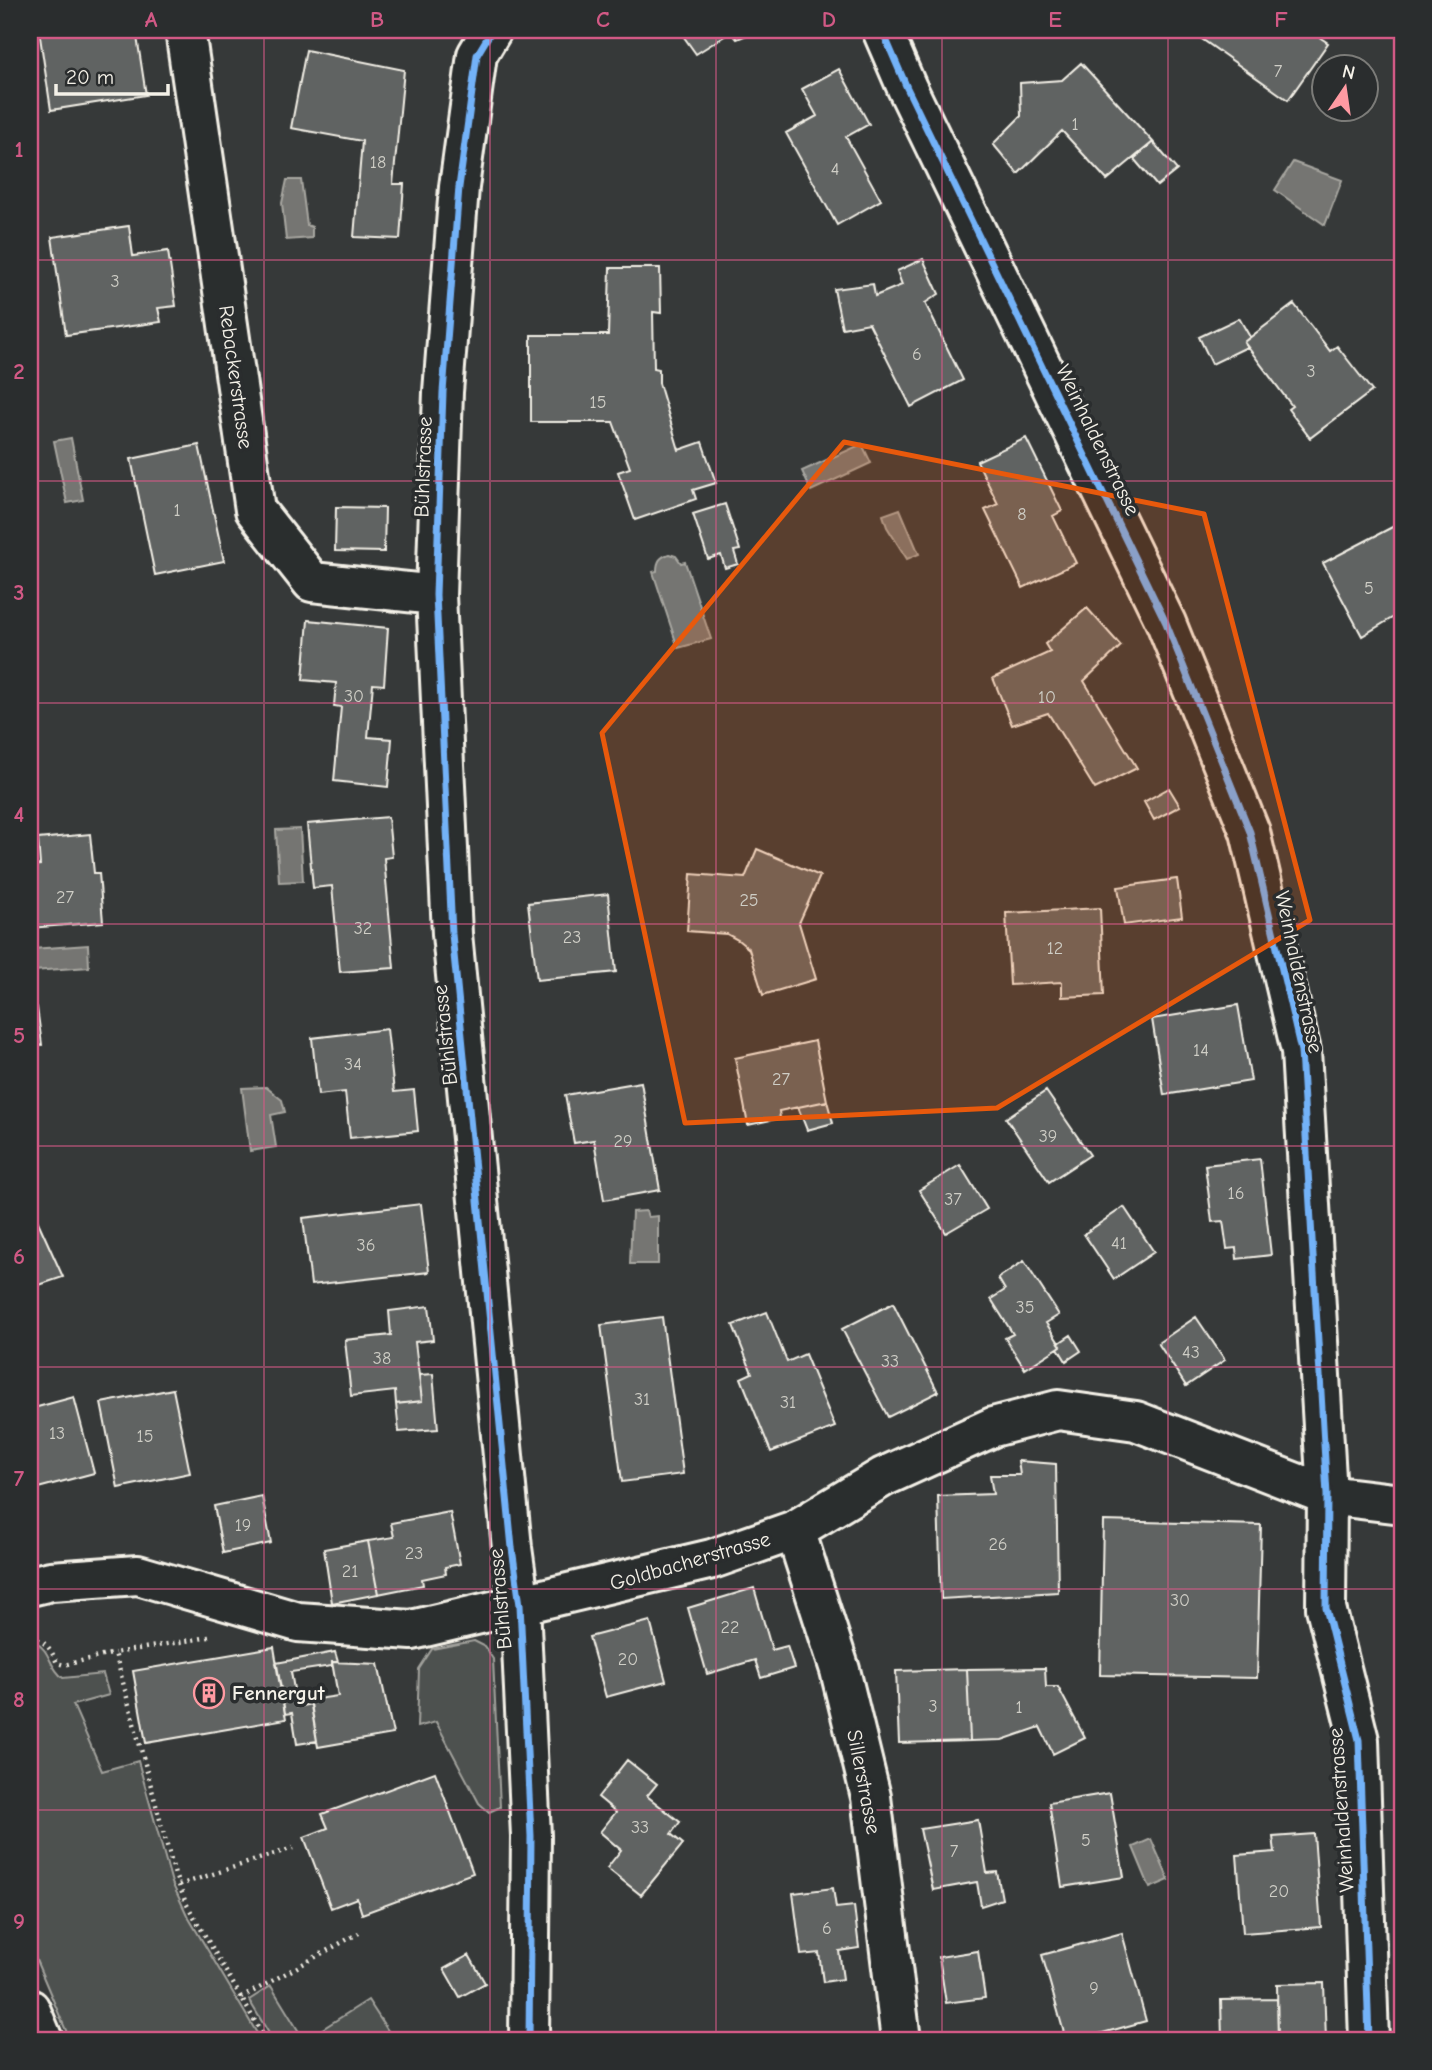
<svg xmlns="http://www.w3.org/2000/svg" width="1432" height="2070" font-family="'Comic Neue',sans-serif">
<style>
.green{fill:#4e514f;stroke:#a1a19c;stroke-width:2}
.water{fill:#757572;stroke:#a8a7a1;stroke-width:2}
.building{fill:#616362;stroke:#f4f1e8;stroke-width:2}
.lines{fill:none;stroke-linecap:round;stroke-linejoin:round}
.minor-casing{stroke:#f4f1e8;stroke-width:44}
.path{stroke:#f4f1e8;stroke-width:4.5;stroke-dasharray:2 5;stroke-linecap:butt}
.minor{stroke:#2a2d2e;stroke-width:38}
.cycleway-casing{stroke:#2a2d2e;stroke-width:11}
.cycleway{stroke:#73b2f8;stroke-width:7}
.marked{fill:#e8590c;fill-opacity:0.2;stroke:#e8590c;stroke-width:5;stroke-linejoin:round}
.grid{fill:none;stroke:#d15985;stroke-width:2;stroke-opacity:0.55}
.labels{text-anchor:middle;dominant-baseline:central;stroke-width:7;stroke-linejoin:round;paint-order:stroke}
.number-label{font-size:18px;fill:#cfcec6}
.street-label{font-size:21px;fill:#f4f1e8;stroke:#2a2d2e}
.poi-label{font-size:21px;font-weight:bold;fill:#f4f1e8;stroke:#2a2d2e;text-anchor:start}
.neatline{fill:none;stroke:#d15985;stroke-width:2.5}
.grid-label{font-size:23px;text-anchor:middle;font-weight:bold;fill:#d15985}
</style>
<rect width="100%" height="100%" fill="#363939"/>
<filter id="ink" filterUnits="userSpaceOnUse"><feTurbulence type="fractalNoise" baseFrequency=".0143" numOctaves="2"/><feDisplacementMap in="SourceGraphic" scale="14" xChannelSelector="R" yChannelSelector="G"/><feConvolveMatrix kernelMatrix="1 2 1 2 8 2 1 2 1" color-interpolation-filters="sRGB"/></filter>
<g filter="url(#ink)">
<path class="green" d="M474,1641L484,1646L493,1659L500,1807L489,1812L479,1803L436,1722L417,1727L419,1669L432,1649Z
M35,1642C51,1651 48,1666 63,1678L103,1674L109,1695L73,1705L102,1771L138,1761L172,1883L187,1915L261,2040H70L30,1946V1643Z
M271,1986L304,2040H273L249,2000Z
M368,2000L394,2040H305Z"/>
<path class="water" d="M1293,162L1342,180L1325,225L1275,190Z
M287,180H301L307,225L312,227V238L286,240L282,203Z
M71,438L83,500L67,503L54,441Z
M862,444L871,463L811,491L802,471Z
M900,509L919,554L907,559L887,527L883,515Z
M669,554L676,556L681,563L685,562L711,639L678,648L653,572L657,571C657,561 660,557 669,554Z
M300,829L303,881L279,882L276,830Z
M88,945L89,967L33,971L32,949Z
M266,1087L282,1100L285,1112L271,1115L276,1147L250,1151L242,1088Z
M646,1211L648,1217L658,1216V1264H630L632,1212Z
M1151,1839L1169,1880L1150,1888L1133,1847Z"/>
<path class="building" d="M39,30H136L146,95L51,110Z
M679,30H759L737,39L731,32L696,54Z
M1189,30H1309L1328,43L1288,100Z
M306,50L404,70L393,184H404L400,239L354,237L362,141L291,128Z
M1081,63L1153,142L1107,180L1062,131L1018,174L993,144L1021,116L1020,83L1062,80Z
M839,69L869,124L846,137L881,200L837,225L786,133L817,116L802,89Z
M1153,142L1177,170L1157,186L1134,159Z
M129,226L133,256L168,251L176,306L158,308L161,322L66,335L52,237Z
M923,259L939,294L925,303L963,380L911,407L869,323L842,328L834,289L873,284L875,296L902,285L897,271Z
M610,268H660L661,313L653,312L654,368L659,369V383L679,450L702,442L716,483L693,490L696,499L635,520L618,472L630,468L613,422H531V335H608Z
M1294,304L1330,351L1337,346L1372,391L1310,438L1288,409L1292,406L1244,342Z
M1239,318L1250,337L1244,342L1247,347L1212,364L1199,337Z
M1026,438L1062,511L1053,516L1076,563L1023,588L985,510L998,504L977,461Z
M199,445L224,561L155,575L131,459Z
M725,504L740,550L734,551L738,564L725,568L721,555L708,559L693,514Z
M336,507L385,508L384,552L335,551Z
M1402,522V612L1362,636L1323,563Z
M1087,608L1121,646L1084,681L1137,768L1095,789L1048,713L1012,725L993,678L1050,652L1045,644Z
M308,620L388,628L384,685L373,684L368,737L392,739L388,787L334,781L341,707L334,706L336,683L303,680Z
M1169,788L1180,806L1154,820L1144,802Z
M388,817L392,857L384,858L394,968L340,972L332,886L313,888L307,824Z
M90,834L94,873H99L103,922L30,928V866L40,865L38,839Z
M757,849L820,876L799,923L816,979L763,995L749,949L738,940L727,934L687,931L691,874L745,878Z
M1177,879L1182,917L1124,925L1118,887Z
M608,894L616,972L537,980L528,903Z
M1100,908L1104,995L1062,997V982L1010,985L1006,913Z
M1238,1005L1251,1081L1164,1095L1152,1019Z
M30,1007H37L42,1045L30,1047Z
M387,1029L394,1092L414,1090L418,1131L350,1138L345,1092L318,1095L312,1038Z
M815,1041L827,1101L779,1111L780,1118L748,1125L735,1058Z
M641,1082L660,1190L604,1200L594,1140L574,1143L565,1095Z
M1046,1091L1090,1155L1049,1182L1006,1118Z
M827,1101L833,1123L807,1130L798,1107Z
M1260,1159L1271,1255L1237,1259L1236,1248L1227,1249L1223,1221L1212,1222L1205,1165Z
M960,1165L987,1209L946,1233L919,1190Z
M30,1204L63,1277L30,1288Z
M421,1204L429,1272L311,1285L303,1218Z
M1124,1207L1154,1252L1114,1279L1084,1234Z
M1024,1261L1059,1315L1046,1323L1061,1346L1025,1369L1005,1338L1013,1334L991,1299L1005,1290L998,1278Z
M893,1303L938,1392L888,1417L842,1329Z
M429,1306L433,1340L415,1342L422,1401L396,1404L395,1391L351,1396L345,1340L391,1335L389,1311Z
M767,1312L787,1362L805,1354L835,1427L771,1452L741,1378L752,1373L733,1325Z
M662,1317L683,1474L622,1482L601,1325Z
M1196,1317L1225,1360L1186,1386L1158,1343Z
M1071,1335L1081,1351L1066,1361L1058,1348L1061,1346L1059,1343Z
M433,1374L438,1429L399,1432L396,1404L422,1401L419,1375Z
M173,1389L190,1473L118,1488L101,1403Z
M74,1397L94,1473L38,1488L30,1457V1409Z
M1018,1461L1056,1464L1058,1592L941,1599L938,1496L993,1494L990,1475H1020Z
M262,1496L271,1543L223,1553L214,1506Z
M450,1512L460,1564L445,1567L446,1574L422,1579L423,1585L378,1594L368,1541L394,1537L391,1523Z
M1103,1521L1261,1525L1257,1678L1100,1675Z
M368,1541L378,1594L332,1603L324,1549Z
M754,1588L772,1650L787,1646L794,1668L761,1678L755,1660L707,1674L688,1608Z
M650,1621L666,1681L606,1697L589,1637Z
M274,1647L286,1719L146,1743L133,1671Z
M335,1652L338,1662H332V1666L291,1672L297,1707L311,1704L317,1741L297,1744L292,1713L285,1714L276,1663Z
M332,1662L378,1664L393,1734L318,1747L310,1700L338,1696Z
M1045,1668L1046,1687H1058L1085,1738L1053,1754L1040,1727L1002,1740L970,1741L967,1669Z
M967,1669L970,1741L899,1743L896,1671Z
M627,1760L657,1784L647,1796L680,1822L671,1834L683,1844L641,1895L607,1868L621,1850L600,1832L616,1812L598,1797Z
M435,1772L473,1873L362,1914L357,1898L331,1908L304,1837L328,1828L322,1814Z
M1110,1793L1124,1877L1062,1887L1049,1803Z
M978,1820L987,1873L997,1872L1002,1899L981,1906L977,1882L933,1890L920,1829Z
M1314,1834L1321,1927L1243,1933L1237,1855L1275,1852L1273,1837Z
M833,1888L836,1908L854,1906L859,1948L839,1951L843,1979L823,1982L819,1953L801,1955L793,1893Z
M1122,1933L1146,2021L1077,2040H1066L1042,1955Z
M978,1951L985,1998L946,2003L939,1957Z
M469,1955L485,1983L460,1997L444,1969Z
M1324,1983L1326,2040H1278L1277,1984Z
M1277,1999L1278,2040H1222L1221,2000Z"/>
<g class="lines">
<g class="minor-casing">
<path id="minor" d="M185,30L255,510L312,582L436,595
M492,30L477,55L459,187L443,392L436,595L452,934L512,1548L520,1605L531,1836L529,2040
M882,30L907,88L1166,623L1250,832L1301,1051L1327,1495L1326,1608L1359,1740L1369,2040
M795,1530L840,1670L871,1797L901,2040
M30,1586L51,1581L138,1575L298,1622L412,1630L712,1559L795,1530L883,1477L993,1427L1058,1410L1136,1421L1327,1495L1402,1504
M30,2009L43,2040"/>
</g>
<path class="path" d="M209,1637L115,1653L175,1875L186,1903L266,2040
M30,1639C46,1639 51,1650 57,1663L64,1665L115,1653
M179,1885L293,1848
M241,1998L359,1933"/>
<use href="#minor" class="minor"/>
<g class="cycleway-casing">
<path id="cycleway" d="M492,30L477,55L459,187L443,392L436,595L452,934L512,1548L520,1605L531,1836L529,2040
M882,30L907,88L1166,623L1250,832L1301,1051L1327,1495L1326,1608L1359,1740L1369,2040"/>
</g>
<use href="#cycleway" class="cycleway"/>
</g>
</g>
<path class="marked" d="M844,442L1204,514L1310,920L997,1108L685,1123L602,733Z"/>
<path class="grid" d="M264,30V2040M490,30V2040M716,30V2040M942,30V2040M1168,30V2040M30,260H1402M30,481H1402M30,703H1402M30,924H1402M30,1146H1402M30,1367H1402M30,1589H1402M30,1810H1402"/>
<defs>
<g id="building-ring" transform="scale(1.575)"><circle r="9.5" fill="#2a2d2e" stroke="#ff9aa2" stroke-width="1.5"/><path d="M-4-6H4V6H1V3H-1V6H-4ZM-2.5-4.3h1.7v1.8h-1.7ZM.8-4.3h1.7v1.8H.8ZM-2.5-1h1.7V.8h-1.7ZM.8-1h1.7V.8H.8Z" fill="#ff9aa2"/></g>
</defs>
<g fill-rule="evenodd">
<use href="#building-ring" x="209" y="1693"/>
</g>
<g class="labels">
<g class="number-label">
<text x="1278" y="71">7</text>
<text x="1075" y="124">1</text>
<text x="378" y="162">18</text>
<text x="835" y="169">4</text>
<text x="115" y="281">3</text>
<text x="917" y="354">6</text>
<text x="1311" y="371">3</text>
<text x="598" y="402">15</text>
<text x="177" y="510">1</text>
<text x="1022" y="514">8</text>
<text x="1369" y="588">5</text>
<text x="354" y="696">30</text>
<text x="1047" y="697">10</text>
<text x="65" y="897">27</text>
<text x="749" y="900">25</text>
<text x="363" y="928">32</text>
<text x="572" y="937">23</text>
<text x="1055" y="948">12</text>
<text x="1201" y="1050">14</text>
<text x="353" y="1064">34</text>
<text x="781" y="1079">27</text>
<text x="1048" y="1136">39</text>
<text x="623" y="1141">29</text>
<text x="1236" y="1193">16</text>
<text x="953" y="1199">37</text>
<text x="1119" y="1243">41</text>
<text x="366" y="1245">36</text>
<text x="1025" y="1307">35</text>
<text x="1191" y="1352">43</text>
<text x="382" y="1358">38</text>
<text x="890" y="1361">33</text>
<text x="642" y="1399">31</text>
<text x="788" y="1402">31</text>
<text x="57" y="1433">13</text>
<text x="145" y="1436">15</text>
<text x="243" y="1525">19</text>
<text x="998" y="1544">26</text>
<text x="414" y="1553">23</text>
<text x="350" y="1571">21</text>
<text x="1180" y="1600">30</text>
<text x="730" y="1627">22</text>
<text x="628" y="1659">20</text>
<text x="933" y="1706">3</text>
<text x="1019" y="1707">1</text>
<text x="640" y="1827">33</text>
<text x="1086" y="1840">5</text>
<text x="954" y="1851">7</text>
<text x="1279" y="1891">20</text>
<text x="827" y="1928">6</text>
<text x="1094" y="1988">9</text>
</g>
<g class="street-label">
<text transform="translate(236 377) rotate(82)">Rebackerstrasse</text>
<text transform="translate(1098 440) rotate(64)">Weinhaldenstrasse</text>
<text transform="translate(423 467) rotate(-88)">Bühlstrasse</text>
<text transform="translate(1299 972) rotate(78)">Weinhaldenstrasse</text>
<text transform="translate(445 1035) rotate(-96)">Bühlstrasse</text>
<text transform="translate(690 1561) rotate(-16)">Goldbacherstrasse</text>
<text transform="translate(500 1599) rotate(-95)">Bühlstrasse</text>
<text transform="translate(864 1782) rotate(79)">Sillerstrasse</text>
<text transform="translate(1341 1810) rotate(-94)">Weinhaldenstrasse</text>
</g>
<g class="poi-label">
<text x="232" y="1693">Fennergut</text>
</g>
</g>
<rect width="1432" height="2070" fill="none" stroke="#2a2d2e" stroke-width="77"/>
<g transform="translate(1345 88) rotate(13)"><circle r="33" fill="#2a2d2e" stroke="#7b7b78" stroke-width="2"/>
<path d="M0-5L12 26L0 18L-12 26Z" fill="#ff9aa2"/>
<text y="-10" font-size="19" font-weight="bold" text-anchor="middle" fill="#f4f1e8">N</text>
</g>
<path d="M56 84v10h112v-10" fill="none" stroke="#f4f1e8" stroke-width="3.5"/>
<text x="66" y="84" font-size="21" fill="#f4f1e8" stroke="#2a2d2e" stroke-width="5" paint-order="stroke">20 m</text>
<rect x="38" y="38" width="1356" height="1994" class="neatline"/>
<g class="grid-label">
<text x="151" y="27">A</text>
<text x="377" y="27">B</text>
<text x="603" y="27">C</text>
<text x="829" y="27">D</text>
<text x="1055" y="27">E</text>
<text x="1281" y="27">F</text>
<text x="19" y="157">1</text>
<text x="19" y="379">2</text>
<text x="19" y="600">3</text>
<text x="19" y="822">4</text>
<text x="19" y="1043">5</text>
<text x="19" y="1264">6</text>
<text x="19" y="1486">7</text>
<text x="19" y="1707">8</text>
<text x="19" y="1929">9</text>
</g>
</svg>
